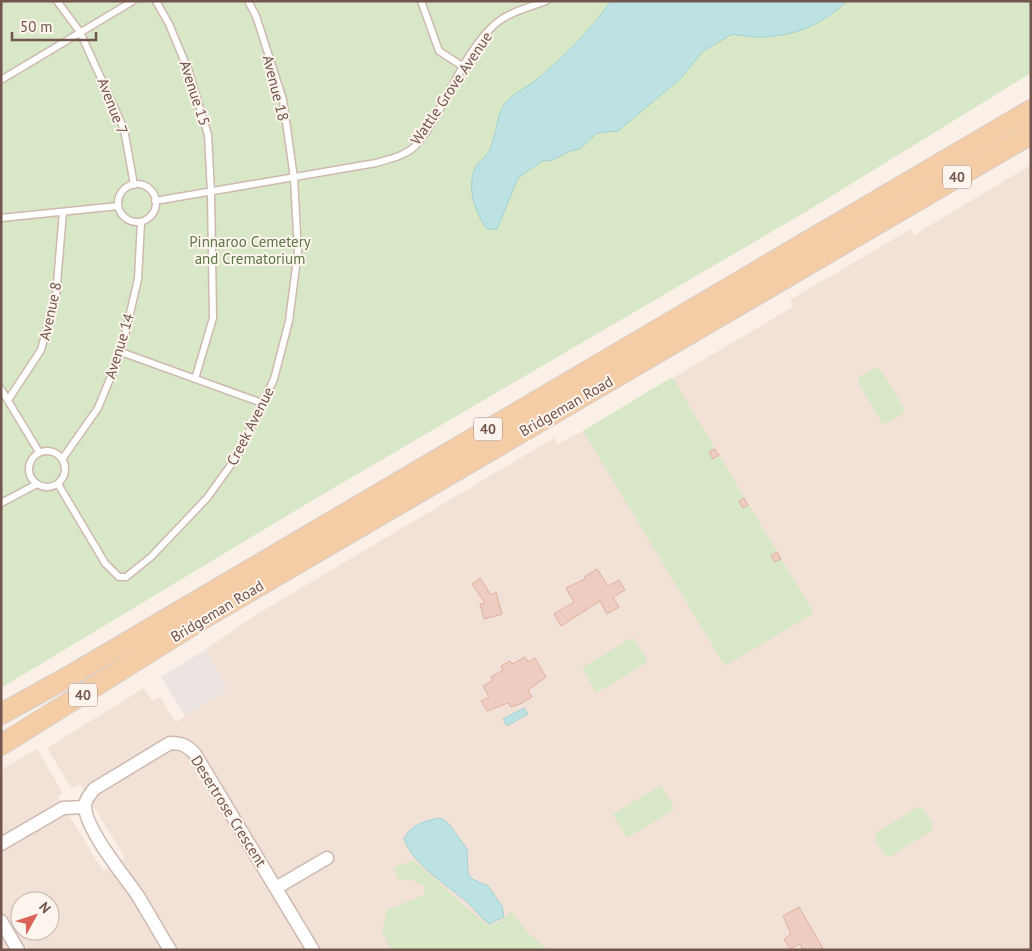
<svg xmlns="http://www.w3.org/2000/svg" width="1032" height="951" font-family="'PT Sans',sans-serif">
<style>
.residential{fill:#f2e1d6;fill-rule:evenodd}
.industrial{fill:#ebe4e0}
.green{fill:#d8e7c6}
.water{fill:#bde2e3;stroke:#a4d2d3}
.building{fill:#eeccc0;stroke:#dfb1a2}
.lines{fill:none;stroke-linecap:round;stroke-linejoin:round}
.service-casing{stroke:#ceb9b1;stroke-width:9}
.minor-casing{stroke:#ceb9b1;stroke-width:15}
.primary-casing{stroke:#d8cfcd;stroke-width:22}
.service{stroke:#fff;stroke-width:6}
.minor{stroke:#fff;stroke-width:12}
.primary{stroke:#f4cca5;stroke-width:20}
.labels{text-anchor:middle;dominant-baseline:central;stroke-width:4;stroke-linejoin:round;paint-order:stroke}
.shield{fill:#fdf5ed;stroke:#9c857d;stroke-width:1}
.shield-label{font-size:14px;font-weight:bold;fill:#72554d}
.street-label{font-size:15px;fill:#72554d;stroke:#fdf5ed}
.park-label{font-size:15px;fill:#5b7746;stroke:#fdf5ed}
</style>
<rect width="100%" height="100%" fill="#faf0e7"/>
<path class="residential" d="M1031,165V950H1V770L37,749L63,793L58,797L103,871L125,858L80,784L71,788L47,748L144,688L152,701L160,697L176,722L229,689L205,650L254,616L554,438L558,444L583,431L793,307L790,300L911,229L914,235ZM20,901H50V931H20Z"/>
<path class="industrial" d="M205,650L229,689L185,716L161,677Z"/>
<path class="green" d="M1,1H1031V73L807,211L313,500L1,688Z
M875,368L880,369L904,408L902,414L886,424L881,422L858,382L859,377Z
M672,377L814,613L725,666L583,431Z
M633,637L648,662L596,693L582,668Z
M661,785L675,809L627,838L613,814Z
M918,807L924,809L933,824L931,831L891,856L884,855L875,840L876,833Z
M413,860L485,924C495,928 505,918 511,911L528,933L549,950H391L382,931L387,910L424,895V886L412,880H399L393,868Z"/>
<path class="water" d="M611,1H847C815,32 774,43 732,34L702,52L681,78L618,131L597,133L580,149L570,151L552,160L542,161L518,178L497,229H487C475,213 465,184 477,165C479,161 483,160 485,157C489,153 492,145 493,140C499,124 496,111 510,98C517,92 527,87 535,81C564,57 589,32 611,1Z
M524,708L528,714L507,726L503,719Z
M441,818L449,824L467,849L468,873L472,879L488,886L502,906L504,917L489,924C480,917 475,910 467,902C446,884 414,866 404,839C410,825 426,820 441,818Z"/>
<path class="building" d="M715,449L719,455L713,459L709,452Z
M744,498L748,505L743,508L739,501Z
M777,552L781,559L775,562L771,556Z
M597,569L608,586L619,580L625,590L613,597L619,607L607,614L600,601L561,626L554,614L574,602L566,588L585,579L584,577Z
M480,578L491,595L496,592L502,614L484,619L480,604L485,603L472,584Z
M525,657L528,662L535,658L546,677L528,690L532,697L520,704L511,707L508,703L487,711L481,701L489,697L483,686L493,680L491,677L503,670L501,666L510,661L512,664Z
M799,907L824,950H803L800,944L790,949L784,939L791,934L783,916Z"/>
<g class="lines">
<g class="service-casing">
<path id="service" d="M57,1L80,32L124,129L134,185
M156,1L169,24L189,72L208,135L211,192L213,318L195,379
M421,1L439,51L462,66
M1,80L133,1
M118 203a19 19 0 1 1 38 0a19 19 0 1 1-38 0Z
M155,201L376,163C390,159 408,155 417,144C445,110 459,60 491,28C505,13 527,8 546,1
M1,218L118,206
M121,352L262,403
M1,389L39,452
M8,400L41,350L56,295L63,212
M29 469a18 18 0 1 1 36 0a18 18 0 1 1-36 0Z
M63,458L98,408L121,352L138,279L141,222
M58,484L105,563L119,577H126L151,557L207,498L238,455L274,379L289,321L298,251L294,178L283,100L256,16L248,1
M1,503L37,484"/>
</g>
<g class="minor-casing">
<path id="minor" d="M1,844L63,808L85,807
M276,888L327,858
M1,921L18,950
M170,950C159,932 149,914 138,896C125,877 85,829 85,806C85,799 90,795 94,789L170,743C181,743 187,745 195,754L313,950"/>
</g>
<g class="primary-casing">
<path id="primary" d="M1,714L68,677L1031,110
M1,745L204,618L1031,134"/>
</g>
<use href="#service" class="service"/>
<use href="#minor" class="minor"/>
<use href="#primary" class="primary"/>
</g>
<g class="labels">
<g class="shield">
<rect x="943" y="165.5" width="28" height="23" rx="4"/>
<rect x="474" y="417.5" width="28" height="23" rx="4"/>
<rect x="69" y="683.5" width="28" height="23" rx="4"/>
</g>
<g class="shield-label">
<text x="957" y="177">40</text>
<text x="488" y="429">40</text>
<text x="83" y="695">40</text>
</g>
<g class="street-label">
<text transform="translate(276 88) rotate(76)">Avenue 18</text>
<text transform="translate(451 88) rotate(-56)">Wattle Grove Avenue</text>
<text transform="translate(195 93) rotate(72)">Avenue 15</text>
<text transform="translate(113 106) rotate(69)">Avenue 7</text>
<text transform="translate(50 311) rotate(-78)">Avenue 8</text>
<text transform="translate(119 346) rotate(-73)">Avenue 14</text>
<text transform="translate(566 406) rotate(-30)">Bridgeman Road</text>
<text transform="translate(250 426) rotate(-63)">Creek Avenue</text>
<text transform="translate(217 611) rotate(-31)">Bridgeman Road</text>
<text transform="translate(229 811) rotate(58)">Desertrose Crescent</text>
</g>
<g class="park-label">
<text x="250" y="241">Pinnaroo Cemetery<tspan x="250" dy="17">and Crematorium</tspan></text>
</g>
</g>
<rect width="1032" height="951" fill="none" stroke="#72554d" stroke-width="5"/>
<g transform="translate(35 916) rotate(50)"><circle r="24" fill="#fdf5ed" stroke="#c5b5ad"/>
<path d="M0-4L9 19L0 12L-9 19Z" fill="#da6256"/>
<text y="-8" font-size="14" font-weight="bold" text-anchor="middle" fill="#72554d">N</text>
</g>
<path d="M12 32v8h84v-8" fill="none" stroke="#72554d" stroke-width="2.5"/>
<text x="20" y="32" font-size="15" fill="#72554d" stroke="#fdf5ed" stroke-width="4" paint-order="stroke">50 m</text>
</svg>
